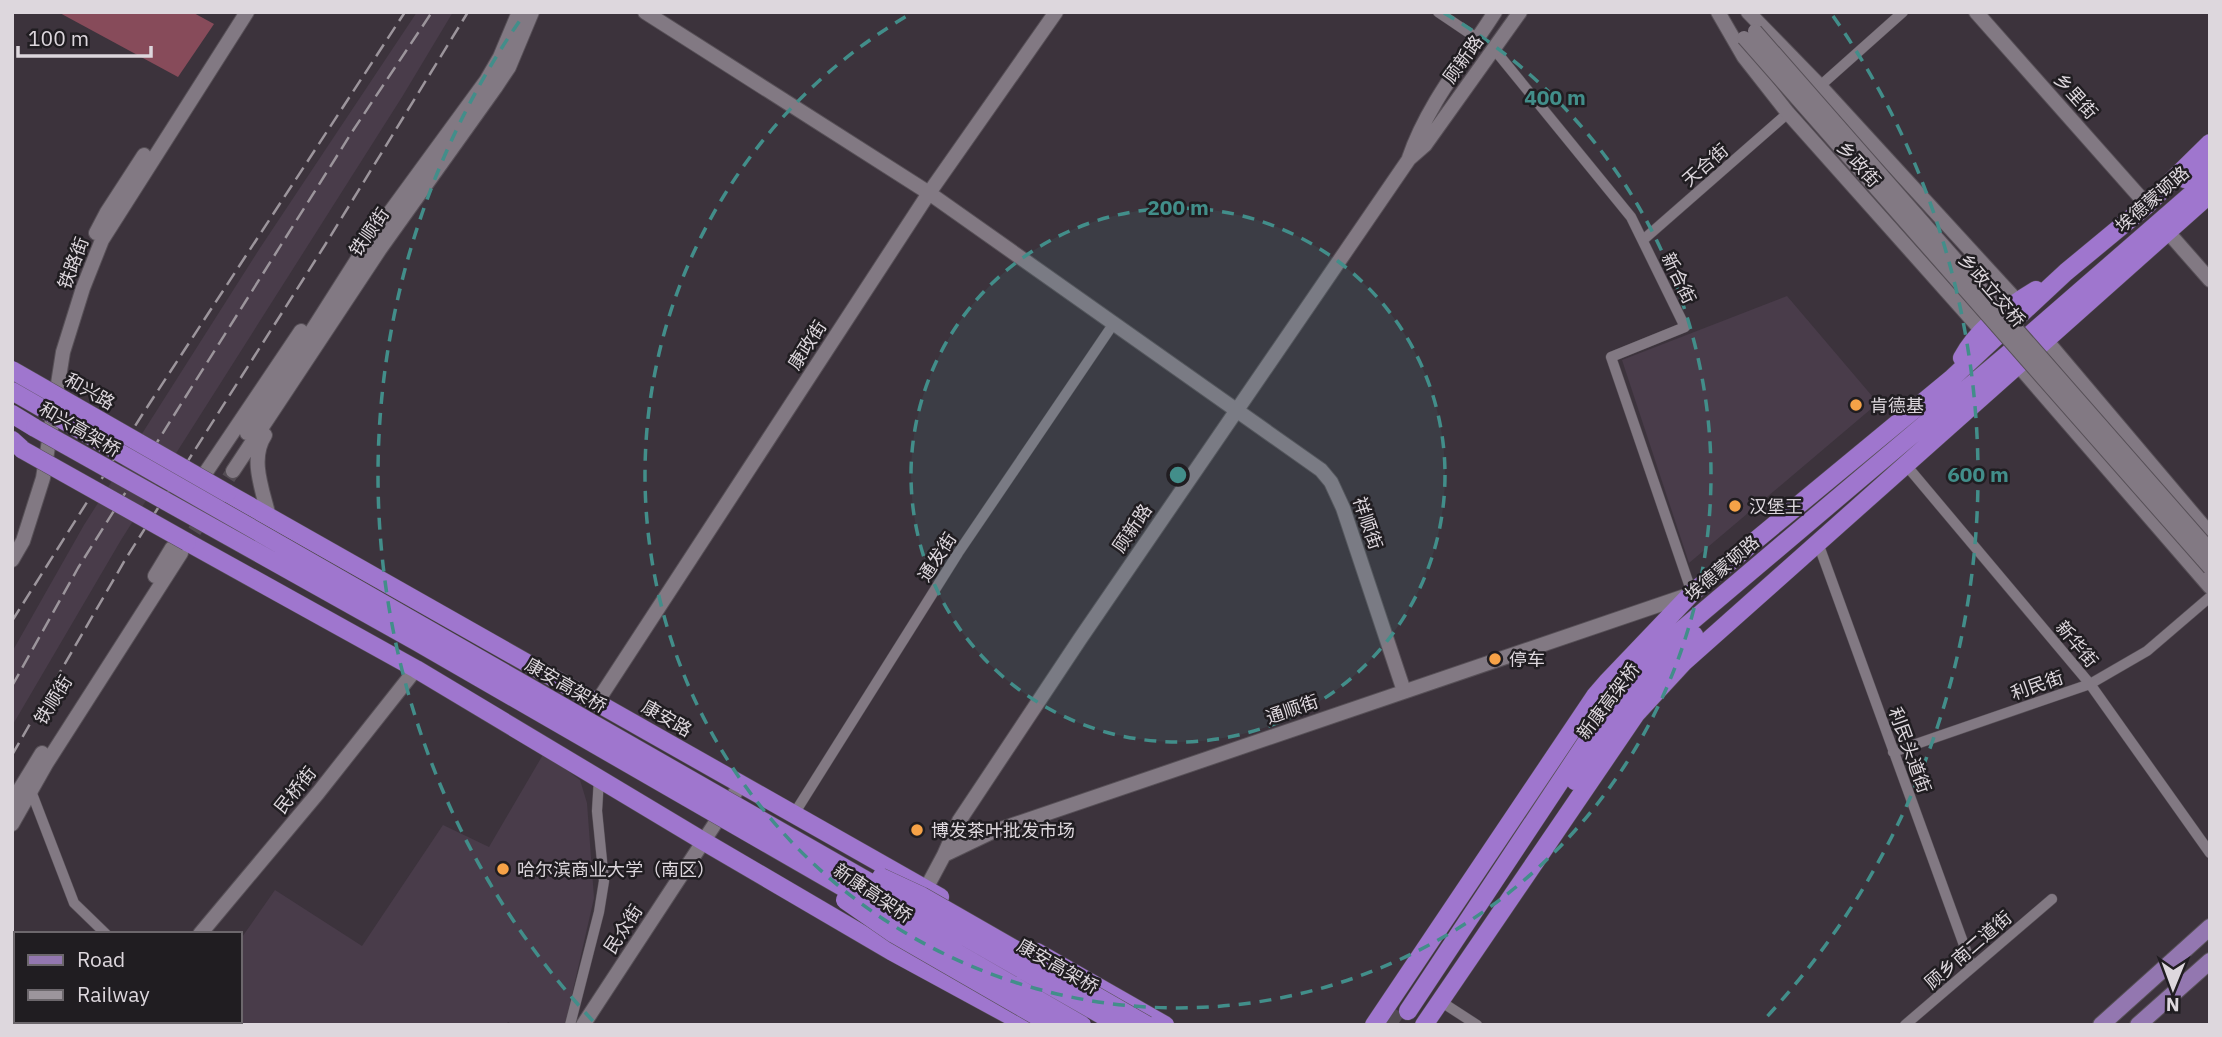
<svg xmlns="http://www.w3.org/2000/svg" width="2222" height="1037" font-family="'IBM Plex Sans','Noto Sans SC',sans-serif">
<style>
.built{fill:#493c4a}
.green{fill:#874b5a}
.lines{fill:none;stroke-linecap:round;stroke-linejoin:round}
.secondary-tunnel{stroke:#544c54;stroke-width:14;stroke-dasharray:14 7;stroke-linecap:butt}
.highway-tunnel{stroke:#544c54;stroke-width:18;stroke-dasharray:18 9;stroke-linecap:butt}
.street-casing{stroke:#575057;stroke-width:11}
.secondary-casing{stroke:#575057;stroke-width:16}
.primary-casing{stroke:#575057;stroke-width:18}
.highway-casing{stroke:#575057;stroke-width:19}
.street{stroke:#827983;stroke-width:10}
.secondary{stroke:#827983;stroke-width:14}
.primary{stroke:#9377b0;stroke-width:16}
.highway{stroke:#9f76ce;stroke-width:18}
.rail{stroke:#9c959c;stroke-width:2.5;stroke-dasharray:14 7;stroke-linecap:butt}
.secondary-bridge-casing{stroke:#575057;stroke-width:16;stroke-linecap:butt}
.highway-bridge-casing{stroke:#575057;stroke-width:19;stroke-linecap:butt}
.secondary-bridge{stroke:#827983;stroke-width:14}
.highway-bridge{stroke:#9f76ce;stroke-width:18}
.ring{fill:none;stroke:#428e8a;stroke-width:3.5;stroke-dasharray:12 9}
.poi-dot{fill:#f6a247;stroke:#201d21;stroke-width:2.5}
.labels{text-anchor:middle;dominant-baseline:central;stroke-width:5;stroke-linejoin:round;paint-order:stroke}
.street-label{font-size:18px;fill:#ddd7dd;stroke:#201d21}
.poi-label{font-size:18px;fill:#ddd7dd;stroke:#201d21;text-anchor:start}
.centre{fill:#428e8a;stroke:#201d21;stroke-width:3.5}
.ring-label{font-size:21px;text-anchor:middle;font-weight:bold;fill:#428e8a;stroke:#201d21;stroke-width:5;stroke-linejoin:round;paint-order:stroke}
</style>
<rect width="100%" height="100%" fill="#3c333c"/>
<path class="built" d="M417,12H453L402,97L121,540L12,726V652L84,525L260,248Z
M1787,296L1878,403L1689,563L1622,360Z
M544,753L580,780L587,803L594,898L565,1025H513L508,1022L506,1025H182L184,1021H240V940L275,890L362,946L443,825L489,847Z"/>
<path class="green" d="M58,12H192L214,24L178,77Z"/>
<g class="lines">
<path class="secondary-tunnel" d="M183,549L233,471"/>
<path class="highway-tunnel" d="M1387,1025L1400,1005"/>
<g class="street-casing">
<path id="street" d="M1438,12L1478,39
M1494,49L1631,217L1685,327L1611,357L1692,593
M1820,86L1903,12
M1643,240L1788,113
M1906,465L2090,684L2210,853
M1818,543L1972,967
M1893,752L2090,684L2147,651L2210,597
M31,791L74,903L106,934
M794,814L958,553L1114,323
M1440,1001L1477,1025
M570,1025L599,912L604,881L597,811L599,778
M1905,1025L2052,899"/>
</g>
<g class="secondary-casing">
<path id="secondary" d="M645,12L929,193L1321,470L1331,482L1343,508L1404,691
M1718,12L1744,57L1788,113L1983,332
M1748,12L1820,86L2017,301
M1976,12L2147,205
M1409,158C1427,105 1465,59 1495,12
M2167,231L2210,280
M96,233L107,212L144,155
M2046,340L2210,534
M2018,365L2210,587
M247,433L369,241L486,81L500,57L519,12
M265,435C249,459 263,491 269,517
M233,471L380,249L495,88L509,67L532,12
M202,478L301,331
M12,560L23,541L43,478L63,352L83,288L102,240L247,12
M155,576L172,548
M597,702L929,193L1056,12
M12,802L42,753
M12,824L46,764L181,553
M944,855L959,821L1080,639L1409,159L1425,145L1520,12
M921,898L944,855L992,832L1691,594
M200,934L318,793L416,669
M122,1025L125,1021
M583,1025L741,784"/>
</g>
<g class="primary-casing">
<path id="primary" d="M2101,1025L2210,927
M2138,1025L2210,961"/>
</g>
<g class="highway-casing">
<path id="highway" d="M2184,179L2210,161
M1962,358C1977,330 2009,306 2036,290
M12,414L35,428
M12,440L23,450
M227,493L940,897
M187,542L416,669L703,841L891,951L1027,1025
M1575,781L1623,710L1649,678L1694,635
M1037,952L1165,1025
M1408,1011L1615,699L1644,664L1685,627L2009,353L2210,178
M1374,1025L1595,696L1608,681L1692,593L1951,379L2066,272L2147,205L2210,143
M1424,1025L1636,714L1684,662L2210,194"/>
</g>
<use href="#street" class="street"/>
<use href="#secondary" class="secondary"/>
<use href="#primary" class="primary"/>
<use href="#highway" class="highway"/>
<path class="rail" d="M12,621L142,415L405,12
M12,686L78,568L352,132L432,12
M12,755L125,560L325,245L468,12"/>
<g class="secondary-bridge-casing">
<path id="secondary-bridge" d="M1755,31L2210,550
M1744,38L2210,568"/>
</g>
<g class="highway-bridge-casing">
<path id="highway-bridge" d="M12,370L227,493
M12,391L1119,1025
M35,428L417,642L1082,1025
M23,450L187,542
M881,877L922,896L1147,1025
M845,900L894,934L1052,1025"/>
</g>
<use href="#secondary-bridge" class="secondary-bridge"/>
<use href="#highway-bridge" class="highway-bridge"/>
</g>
<circle cx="1178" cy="475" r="267" fill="#428e8a" fill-opacity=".12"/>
<g class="ring">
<circle cx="1178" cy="475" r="267"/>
<path d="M1444 13A533 533 0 1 1 912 13"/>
<path d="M593 1021A800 800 0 0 1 523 16M1833 16A800 800 0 0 1 1763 1021"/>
</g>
<g class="poi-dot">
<circle cx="1856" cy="405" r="7"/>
<circle cx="1735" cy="506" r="7"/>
<circle cx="1495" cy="659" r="7"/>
<circle cx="917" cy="830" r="7"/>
<circle cx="503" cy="869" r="7"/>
</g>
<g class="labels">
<g class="street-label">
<text transform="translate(1463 59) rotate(-54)">顾新路</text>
<text transform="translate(2076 96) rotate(48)">乡里街</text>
<text transform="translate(1859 164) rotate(48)">乡政街</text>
<text transform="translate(1705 165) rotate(-41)">天合街</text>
<text transform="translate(2152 199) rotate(-41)">埃德蒙顿路</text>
<text transform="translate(369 232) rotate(-55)">铁顺街</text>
<text transform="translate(73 263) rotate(-69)">铁路街</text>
<text transform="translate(1679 278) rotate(64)">新合街</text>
<text transform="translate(1992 290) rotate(49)">乡政立交桥</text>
<text transform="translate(807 345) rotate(-57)">康政街</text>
<text transform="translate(90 391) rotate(30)">和兴路</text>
<text transform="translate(80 429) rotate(30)">和兴高架桥</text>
<text transform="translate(1368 523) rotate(71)">祥顺街</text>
<text transform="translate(1132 528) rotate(-56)">顾新路</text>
<text transform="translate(937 557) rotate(-57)">通发街</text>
<text transform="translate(1722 568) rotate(-40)">埃德蒙顿路</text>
<text transform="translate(2077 644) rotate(50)">新华街</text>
<text transform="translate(566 685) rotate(30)">康安高架桥</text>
<text transform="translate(2037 685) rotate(-19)">利民街</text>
<text transform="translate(53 700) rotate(-58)">铁顺街</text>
<text transform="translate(1608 701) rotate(-53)">新康高架桥</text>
<text transform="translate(1292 709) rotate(-19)">通顺街</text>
<text transform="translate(667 718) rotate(30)">康安路</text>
<text transform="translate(1910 750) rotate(70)">利民头道街</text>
<text transform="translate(295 790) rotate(-51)">民桥街</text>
<text transform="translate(873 893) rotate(34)">新康高架桥</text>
<text transform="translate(623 929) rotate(-57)">民众街</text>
<text transform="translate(1968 950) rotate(-41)">顾乡南二道街</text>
<text transform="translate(1058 966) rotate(30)">康安高架桥</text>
</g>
<g class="poi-label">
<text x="1870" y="405">肯德基</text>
<text x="1749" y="506">汉堡王</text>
<text x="1509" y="659">停车</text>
<text x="931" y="830">博发茶叶批发市场</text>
<text x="517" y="869">哈尔滨商业大学（南区）</text>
</g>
</g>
<circle cx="1178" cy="475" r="10" class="centre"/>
<g class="ring-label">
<text x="1555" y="105">400 m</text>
<text x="1178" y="215">200 m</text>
<text x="1978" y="482">600 m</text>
</g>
<rect width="2222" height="1037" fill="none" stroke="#ddd7dd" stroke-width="28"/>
<rect x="14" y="932" width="228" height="91" fill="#201d21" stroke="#6c676c" stroke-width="2"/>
<rect x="28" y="955" width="35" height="10" fill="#9377b0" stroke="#6c676c" stroke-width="2"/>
<text x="77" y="967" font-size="21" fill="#ddd7dd">Road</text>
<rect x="28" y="990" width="35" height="10" fill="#9c959c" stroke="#6c676c" stroke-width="2"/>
<text x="77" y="1002" font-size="21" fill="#ddd7dd">Railway</text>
<g transform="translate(2173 988) rotate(181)" stroke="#201d21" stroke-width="5" paint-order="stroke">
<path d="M0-5L12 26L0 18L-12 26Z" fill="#ddd7dd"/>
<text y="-10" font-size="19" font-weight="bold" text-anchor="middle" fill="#ddd7dd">N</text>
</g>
<path d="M18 46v10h133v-10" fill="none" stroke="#ddd7dd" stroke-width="3.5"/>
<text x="28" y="46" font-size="21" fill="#ddd7dd" stroke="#201d21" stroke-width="5" paint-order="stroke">100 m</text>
</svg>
